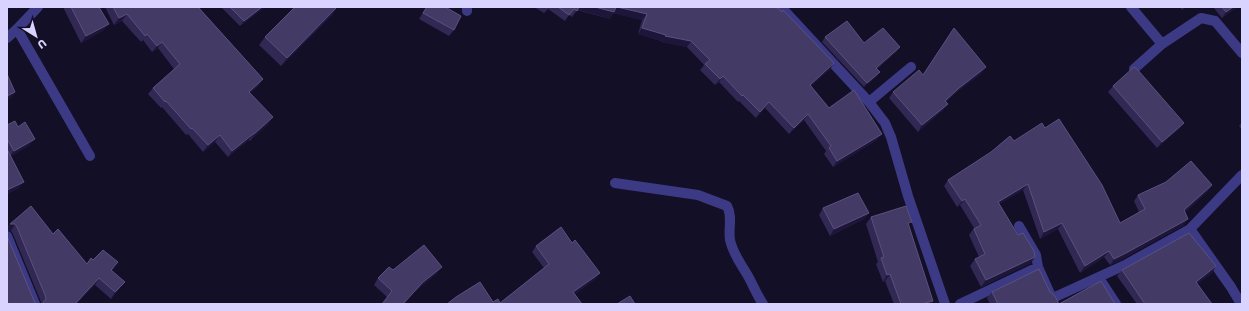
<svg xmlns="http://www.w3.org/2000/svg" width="1249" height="311" font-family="Poppins,sans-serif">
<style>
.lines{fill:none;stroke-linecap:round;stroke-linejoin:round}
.lane{stroke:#3d3a85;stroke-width:10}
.street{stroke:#3d3a85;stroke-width:10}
.wall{fill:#312854}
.shaded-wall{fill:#1d163a}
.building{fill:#433a66;stroke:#5a527e}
</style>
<rect width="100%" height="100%" fill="#130f26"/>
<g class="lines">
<path class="lane" d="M615,183L698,195L727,206C733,217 728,228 730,240C733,254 741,264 748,276C753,285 757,295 763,304"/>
<path class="street" d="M781,7L869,102L885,123L891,137L908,196L945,304
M1131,7L1162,44L1201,18L1215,21L1242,53
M467,11V7
M17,29L90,156
M7,38L17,29L38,7
M1134,69L1162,44
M869,102L911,67
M1190,229L1231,287L1241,304
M7,236L35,304
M1038,267L1051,296L1055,297L1125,265L1190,229L1242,175
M1099,278L1116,304
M960,304L1038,267L1036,255L1019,226"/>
</g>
<path class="wall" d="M63,7H99L104,30L81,43Z
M105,7H198L263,79L259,85L250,93L268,124L250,141L249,140L228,157L215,142L203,152L188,134L186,135L162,107L161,108L148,94L153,88L174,69L158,48L152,52L143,40L141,42L122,21L114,25Z
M221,7H265L240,26Z
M295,7H337L333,14L281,66L259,45L265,37Z
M426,7H448L447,8L454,30L449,36L419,19Z
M534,7H776L834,63L830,69L811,86L829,108L877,140L833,167L824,154L826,151L804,120L789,134L765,108L756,118L739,101L738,102L719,82L715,85L700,70L704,65L687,47L661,42V41L638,34L642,20L613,13L610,19L577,10L572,17L569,15L565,21L548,9L544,13Z
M1180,7H1185L1182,10Z
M1213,7H1237L1222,18Z
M825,37L864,43L897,51L877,69V76L864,87L822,42Z
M982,73L954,94L946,102L943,110L918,132L889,98L893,92L923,75Z
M1113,86L1184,123L1179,129L1157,148L1108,92Z
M1242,122V130L1239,126Z
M7,125L30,145L11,156L19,188L7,194Z
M1045,128L1120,223L1139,212L1134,201L1138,195L1212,185L1208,191L1185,212L1184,225L1122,259L1110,265L1104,257L1080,273L1058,229L1040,239L1023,190L999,204L1031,263L981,287L970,266L975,259L979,257L969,235L974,228L960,205L957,207L944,186L948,180L1014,141Z
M823,208L869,213L864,219L830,236L819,215Z
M871,217L909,226L933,301L930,304H894L885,281L883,282L876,264L878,262L866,224Z
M10,224L53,234L87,264L93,260L114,268L112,270L120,288L111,299L95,285L41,304V302L13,234L11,231L7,230V228Z
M572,243L600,273L595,279L575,294L582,304H447L493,302L500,303L544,268L532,252L536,246Z
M1216,266L1212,273L1197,284L1212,304H1137L1117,276L1122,270Z
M393,270L437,273L419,288L387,297L374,285L378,278Z
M992,292H1050L1059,304H1115H990L987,298Z"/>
<path class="shaded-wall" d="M262,7H265L240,26L244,21Z
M337,7L333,14L281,66L287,58Z
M578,7H617L647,14L642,20L613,13L610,19L576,9Z
M1233,7H1237L1222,18L1226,12Z
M127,14L122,21L114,25L119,18Z
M109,24L104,30L81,43L86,36Z
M642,28L666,35L661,41L638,34Z
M665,36L691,41L687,47L661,42Z
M162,42L158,48L152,52L157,46Z
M900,47L897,51L873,72L876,68Z
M834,63L830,69L806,91L810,85Z
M986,67L982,73L954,94L940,107L945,101L959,88Z
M880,72L877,76L864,87L867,83Z
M723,76L719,82L715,85L720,79Z
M263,79L259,85L245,98L249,92Z
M15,92L11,98L7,100V96Z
M769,102L765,108L756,118L760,112Z
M948,104L943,110L918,132L922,125Z
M808,114L804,120L789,134L794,128Z
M273,117L268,124L250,141L254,134Z
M1184,123L1179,129L1157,148L1162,142Z
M253,134L249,140L228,157L232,151Z
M882,134L877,140L833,167L837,161Z
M220,135L215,142L203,152L208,145Z
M35,139L30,145L9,157L14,151Z
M24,182L19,188L7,194V190Z
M1028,184L1023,190L993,208L998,202Z
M1212,185L1208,191L1180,216L1184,210Z
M965,199L960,205L957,207L962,201Z
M869,213L864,219L830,236L834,229Z
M1188,219L1184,225L1122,259L1110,265L1114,259Z
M1062,223L1058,229L1040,239L1044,232Z
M10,224H15L11,231L7,230V228Z
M1109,251L1104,257L1080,273L1085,266Z
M1035,257L1031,263L981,287L986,280Z
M1216,266L1212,273L1192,288L1196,282Z
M442,267L437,273L419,288L404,304H402L423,282Z
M600,273L595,279L569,299L573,292Z
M890,274L885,281L883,282L887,275Z
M99,278L95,285L77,304H75Z
M125,282L120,288L111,299L115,292Z
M933,301L930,304H924L925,303Z"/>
<path class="building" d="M71,7H99L109,24L86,36Z
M113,7H198L263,79L249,92L273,117L254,134H253L232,151L220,135L208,145L192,128L191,129L166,101L165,102L153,88L180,64L162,42L157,46L147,34L145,36L127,14L119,18Z
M230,7H262L244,21Z
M295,7H337L287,58L265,37Z
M427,7H448L447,8L461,16L454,30L423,13Z
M558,7H579L577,11L574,9L569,15Z
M595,7H616L614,12Z
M617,7H776L782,12L783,10L834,63L810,85L829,108L854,90L882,134L837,161L829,148L831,146L808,114L794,128L769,102L760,112L743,95L742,96L723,76L720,79L705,64L710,60L691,41L665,36L666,35L642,28L647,14Z
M1222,7H1233L1226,12Z
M847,21L864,43L883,28L900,47L876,68L880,72L867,83L825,37Z
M954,28L986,67L959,88L945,101L948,104L922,125L893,92L919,70L923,75Z
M1134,67L1137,69L1184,123L1162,142L1113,86Z
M7,74L15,92L7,96Z
M1059,119L1102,185L1120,223L1145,209L1138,195L1166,182L1191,161L1212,185L1184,210L1188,219L1126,253L1114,259L1109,251L1085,266L1062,223L1044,232L1028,184L998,202L1018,235L1023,233L1034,251L1035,257L986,280L975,259L985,254L974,229L981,225L965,199L962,201L948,180L991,152L1010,136L1014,141L1042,123L1045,128Z
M15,121L18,127L25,122L35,139L14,151L7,139V125Z
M7,149L24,182L7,190Z
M858,193L869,213L834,229L823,208Z
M31,206L53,234L58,229L87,264L91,258L93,260L103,250L118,262L111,270L125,282L115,292L99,278L75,304H39H42L46,299L45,295L17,227L15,224H10Z
M906,206L912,222L908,223L933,301L925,303V304H901L890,274L887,275L881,258L884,257L871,217Z
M561,227L572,243L575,240L600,273L573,292L582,304H447L456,297L480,282L493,302L498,299L500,303L549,264L536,246Z
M1189,233L1216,266L1196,282L1212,304H1145L1122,270Z
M7,236L35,303L38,304H9L7,301Z
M424,245L442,267L423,282L403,304H382L392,291L378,278L389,267L393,270Z
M1039,269L1050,292L1055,296L1059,304L1101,281L1115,304H998L992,292Z
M630,296L635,304H617Z"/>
<rect width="1249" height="311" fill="none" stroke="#d9d4ff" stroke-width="16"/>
<g transform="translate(36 36) rotate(143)" stroke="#130f26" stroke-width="3" paint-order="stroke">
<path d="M0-3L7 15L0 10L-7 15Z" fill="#d9d4ff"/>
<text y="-6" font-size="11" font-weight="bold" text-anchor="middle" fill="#d9d4ff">U</text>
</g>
</svg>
